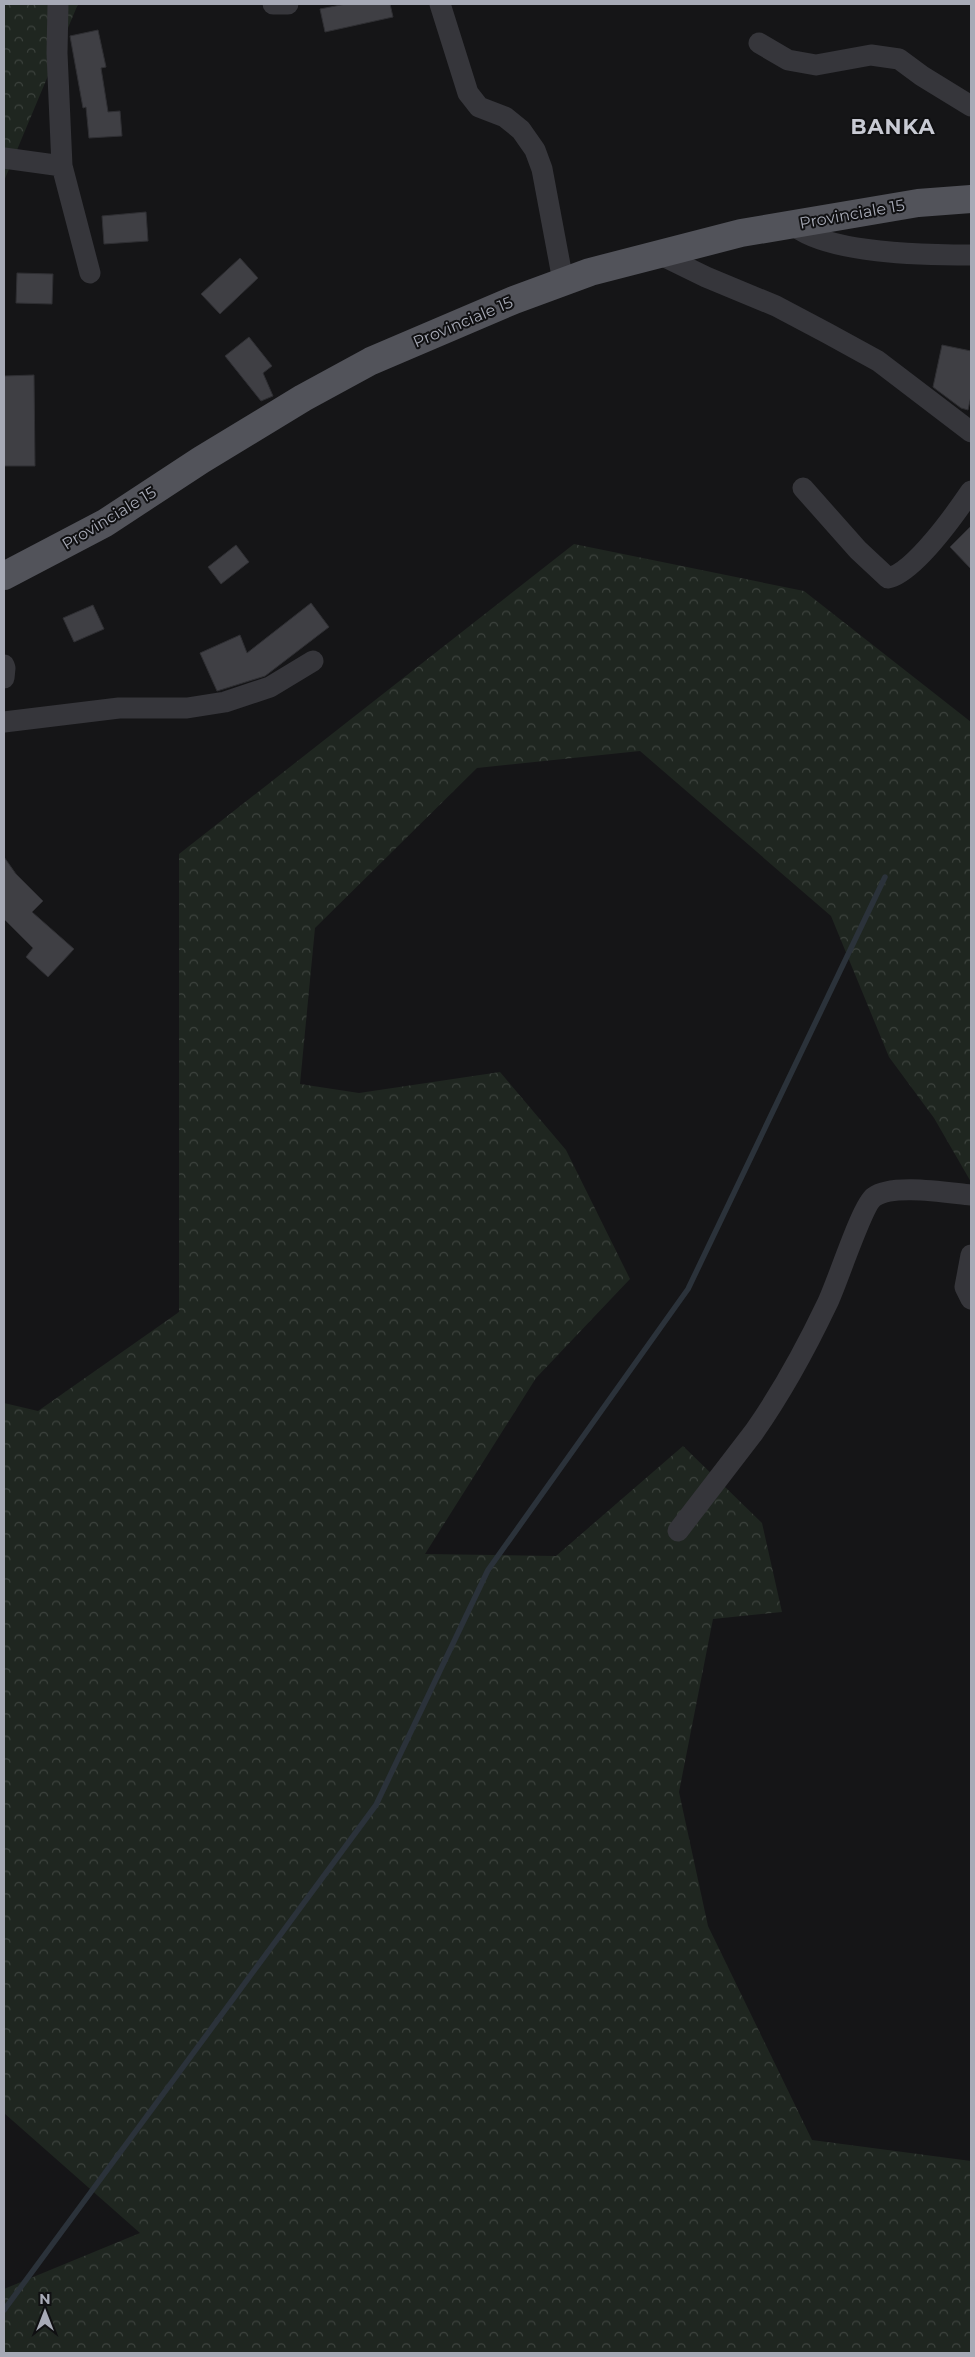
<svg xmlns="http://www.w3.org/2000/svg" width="975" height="2357" font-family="Montserrat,sans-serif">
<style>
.forest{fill:url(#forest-crowns)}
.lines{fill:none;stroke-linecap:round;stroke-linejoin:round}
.stream{stroke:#2b323a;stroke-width:5.5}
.building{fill:#3f3f44;stroke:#2f2f33}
.minor{stroke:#36363b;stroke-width:21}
.major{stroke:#52535a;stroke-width:28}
.labels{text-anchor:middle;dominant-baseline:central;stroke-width:4;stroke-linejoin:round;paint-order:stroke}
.street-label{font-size:16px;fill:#a7aab6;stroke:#101012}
.district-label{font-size:21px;font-weight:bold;letter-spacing:1px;fill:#c8cad3;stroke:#101012}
</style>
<defs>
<pattern id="forest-crowns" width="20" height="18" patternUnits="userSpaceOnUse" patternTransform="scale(1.25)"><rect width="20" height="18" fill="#1f2620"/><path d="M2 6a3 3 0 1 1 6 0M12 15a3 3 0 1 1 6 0" fill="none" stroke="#3d433e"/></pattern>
</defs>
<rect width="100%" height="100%" fill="#151517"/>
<path class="forest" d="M4,4H78L4,181Z
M574,544L804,591L971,722V1182L934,1118L889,1057L831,916L640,751L477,768L315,928L300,1084L359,1093L500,1072L566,1150L630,1279L536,1378L425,1554L556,1556L683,1446L762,1523L782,1612L713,1619L679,1792L708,1926L812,2140L971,2161V2353H4V2289L140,2233L4,2113V1403L38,1411L179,1312V854Z"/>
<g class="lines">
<path class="stream" d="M4,2310L376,1805L488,1570L688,1289L885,877"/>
</g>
<path class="building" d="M346,4H390L393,17L325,32L320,9Z
M98,30L106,67L101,68L108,112L120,111L122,136L89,138L86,107L83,108L70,36Z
M146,212L148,241L104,244L102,216Z
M240,258L258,278L220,314L201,294Z
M17,273L53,274L52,304L16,303Z
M249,337L272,366L263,373L273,396L261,401L225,356Z
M942,345L971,351V396L968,410L961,408L933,387Z
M34,375L35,466H4V376Z
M971,526V569L950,547Z
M236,545L249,562L221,584L208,567Z
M311,603L329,627L265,676L217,691L200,653L240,635L247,653Z
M93,605L104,629L74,642L63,618Z
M4,857L16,874L43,901L32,912L74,949L48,977L26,957L33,948L4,919Z"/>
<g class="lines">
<path class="minor" d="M58,4L57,53L62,166L90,273
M273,4H288
M440,4L468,93L479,107L505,117L521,130L535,150L542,169L563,281
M759,43L788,60L816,65L871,55L899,59L922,76L971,106
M4,158L62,166
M792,224C825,254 926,255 971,255
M659,254L706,277L776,306L827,333L878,361L971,432
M803,488L858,550L888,578C914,573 956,513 971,491
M4,665L5,668L4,678
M4,722L119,708H187L225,702L270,687L313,661
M971,1255L965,1287L971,1299
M678,1531C703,1498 729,1465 754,1432C782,1392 806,1348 827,1304C837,1284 862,1205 874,1197C892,1183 949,1193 971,1195"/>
<path class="major" d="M4,576L105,523L201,460L303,398L371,361L514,300L590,272L741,233L918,203L971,199"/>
</g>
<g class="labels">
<g class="street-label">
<text transform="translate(852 214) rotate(-10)">Provinciale 15</text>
<text transform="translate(463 322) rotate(-23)">Provinciale 15</text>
<text transform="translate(109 518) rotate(-31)">Provinciale 15</text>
</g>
<g class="district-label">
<text x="893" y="126">BANKA</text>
</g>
</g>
<rect width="975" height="2357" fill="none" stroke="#a7aab6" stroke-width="10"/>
<g transform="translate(45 2312)" stroke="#101012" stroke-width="4" paint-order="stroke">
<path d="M0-4L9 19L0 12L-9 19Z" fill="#a7aab6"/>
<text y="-8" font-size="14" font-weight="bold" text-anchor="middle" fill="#a7aab6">N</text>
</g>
</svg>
